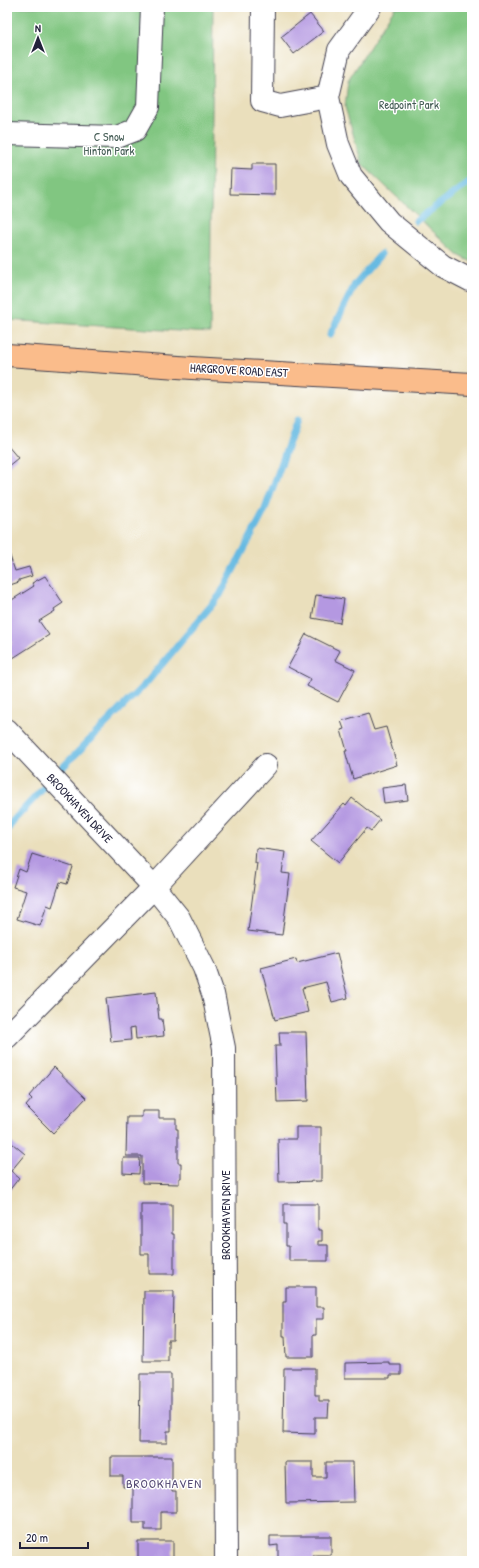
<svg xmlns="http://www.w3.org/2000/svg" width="479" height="1568" font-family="'Patrick Hand',sans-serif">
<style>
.green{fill:#81c681;stroke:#52745e}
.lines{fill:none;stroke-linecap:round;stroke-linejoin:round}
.stream{stroke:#66bae2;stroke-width:7}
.building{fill:#b498e1}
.minor-casing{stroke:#403e4e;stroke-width:24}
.major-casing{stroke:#403e4e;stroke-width:24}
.minor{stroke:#fff;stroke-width:22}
.major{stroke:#fabc8b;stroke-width:22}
.labels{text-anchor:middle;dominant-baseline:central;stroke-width:3;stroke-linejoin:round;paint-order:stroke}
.park-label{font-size:12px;fill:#435b54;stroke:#fff}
.street-label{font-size:12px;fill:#22223b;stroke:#fff}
.neighbourhood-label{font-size:13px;letter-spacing:1px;fill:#554b75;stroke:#fff}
</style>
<rect width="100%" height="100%" fill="#fff"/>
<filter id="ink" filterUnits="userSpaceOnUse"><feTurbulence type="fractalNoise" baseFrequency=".025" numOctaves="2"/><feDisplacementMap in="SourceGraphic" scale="8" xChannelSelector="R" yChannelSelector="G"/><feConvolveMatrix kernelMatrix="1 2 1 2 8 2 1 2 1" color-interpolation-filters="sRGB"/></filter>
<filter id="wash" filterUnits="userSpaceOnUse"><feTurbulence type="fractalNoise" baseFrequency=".012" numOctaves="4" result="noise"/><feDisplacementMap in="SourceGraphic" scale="16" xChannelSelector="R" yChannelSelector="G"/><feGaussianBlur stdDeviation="0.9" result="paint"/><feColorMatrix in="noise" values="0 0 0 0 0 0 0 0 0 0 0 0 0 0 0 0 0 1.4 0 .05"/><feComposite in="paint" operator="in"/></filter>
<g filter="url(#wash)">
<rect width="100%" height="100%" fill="#eadfbc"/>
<path class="green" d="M7,7H213L210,333L7,320Z
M395,7H472V262L458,255L362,164L345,107L348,81Z"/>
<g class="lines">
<path class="stream" d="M416,221L472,180
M330,335L355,284L381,254
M7,831L12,822L63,767L148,681L220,595L264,512L297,420"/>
</g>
<g id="blocks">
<path class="building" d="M310,14L324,31L294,54L281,37Z
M252,164H275V195L230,194L231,169L252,170Z
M7,445L18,458L7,467Z
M7,547L15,571L29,567L32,576L19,580V582L7,586Z
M45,576L63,603L54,609L55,611L39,621L49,635L13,658L7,648V647L12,643L7,635V603L34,586L32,583Z
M316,595L344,599L340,623L312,618Z
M306,634L340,651L335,660L355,670L338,702L307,686L311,679L288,667Z
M368,713L374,730L386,727L397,765L353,779L345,751H347L341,730L344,729L341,721Z
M406,785L408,800L384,803L382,788Z
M352,798L380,820L371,831L367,828L338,863L311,841L344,804L346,806Z
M256,848L285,852L282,873L290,874L282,935L248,931L257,863H255Z
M32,854L73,867L67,884L60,882L52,907L47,905L40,926L17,919L26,891L13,887L19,869L26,872Z
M337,953L348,998L332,1002L326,982L302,988L308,1012L275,1020L261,968L296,959L297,963Z
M156,992L159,1019H162L164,1036L136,1039L135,1027L130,1028L131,1040L111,1042L106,998Z
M279,1032H306L308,1101L277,1102L275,1046H280Z
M54,1067L86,1098L53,1133L26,1106L32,1099L29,1096Z
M142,1111H159V1118H176V1129H178V1163H181V1178H179V1184L142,1183V1156H126L127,1117H142Z
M296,1127H321V1181L279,1182L278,1139H296Z
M7,1139L25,1154L11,1171L19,1178L8,1192L7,1191Z
M123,1158H140L139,1174L123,1173Z
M141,1204H172V1234H174V1274H149V1254H141Z
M284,1204H318V1230H322V1241H318V1245H328V1261H289V1246H286V1224H284Z
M286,1287H316V1307H324V1319H316V1335H313V1357H286L285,1336H283V1302H286Z
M144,1291H174L173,1340H168V1361H143Z
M389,1362V1365H401V1375H390V1378H345V1363Z
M284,1368H315V1395H319V1401H329L328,1417H315V1434L283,1433Z
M140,1374H171V1431H167V1443H139Z
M111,1457H172V1491H176V1512H161V1530H145V1523H133V1487H123V1476H111Z
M285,1462H313V1477H326V1462H353L354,1502L286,1503Z
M270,1536H331V1555H313L314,1561H283V1559H278V1545L270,1546Z
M138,1541H173V1561H138Z"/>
</g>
</g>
<g filter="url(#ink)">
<use href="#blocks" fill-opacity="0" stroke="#403e4e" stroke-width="1"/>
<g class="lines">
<g class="minor-casing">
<path id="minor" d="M263,7L262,101L280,106L328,97
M370,7L339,50L328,97L338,144L351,176L389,222L443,266L472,281
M7,134L117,137L135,130L148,107L152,7
M7,730L154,887L179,918L204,968L213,994L224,1048L226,1561
M7,1037L154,887L266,765"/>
</g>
<g class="major-casing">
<path id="major" d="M7,355L192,368L472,384"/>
</g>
<use href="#minor" class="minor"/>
<use href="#major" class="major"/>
</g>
</g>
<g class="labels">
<g class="park-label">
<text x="409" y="104">Redpoint Park</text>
<text x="109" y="136">C Snow<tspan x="109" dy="14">Hinton Park</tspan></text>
</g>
<g class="street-label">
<text transform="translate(239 370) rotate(3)">HARGROVE ROAD EAST</text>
<text transform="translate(80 808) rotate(47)">BROOKHAVEN DRIVE</text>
<text transform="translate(225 1215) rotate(-90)">BROOKHAVEN DRIVE</text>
</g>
<g class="neighbourhood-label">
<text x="164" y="1483">BROOKHAVEN</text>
</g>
</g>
<rect width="479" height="1568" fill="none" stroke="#fff" stroke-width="24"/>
<g transform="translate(38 38)" stroke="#ffffff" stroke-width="3" paint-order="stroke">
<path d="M0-3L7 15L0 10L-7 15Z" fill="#22223b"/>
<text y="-6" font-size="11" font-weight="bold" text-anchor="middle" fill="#22223b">N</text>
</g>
<path d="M20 1542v6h68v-6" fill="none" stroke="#22223b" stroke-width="2"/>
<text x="26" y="1542" font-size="12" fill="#22223b" stroke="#ffffff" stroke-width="3" paint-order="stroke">20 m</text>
</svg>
